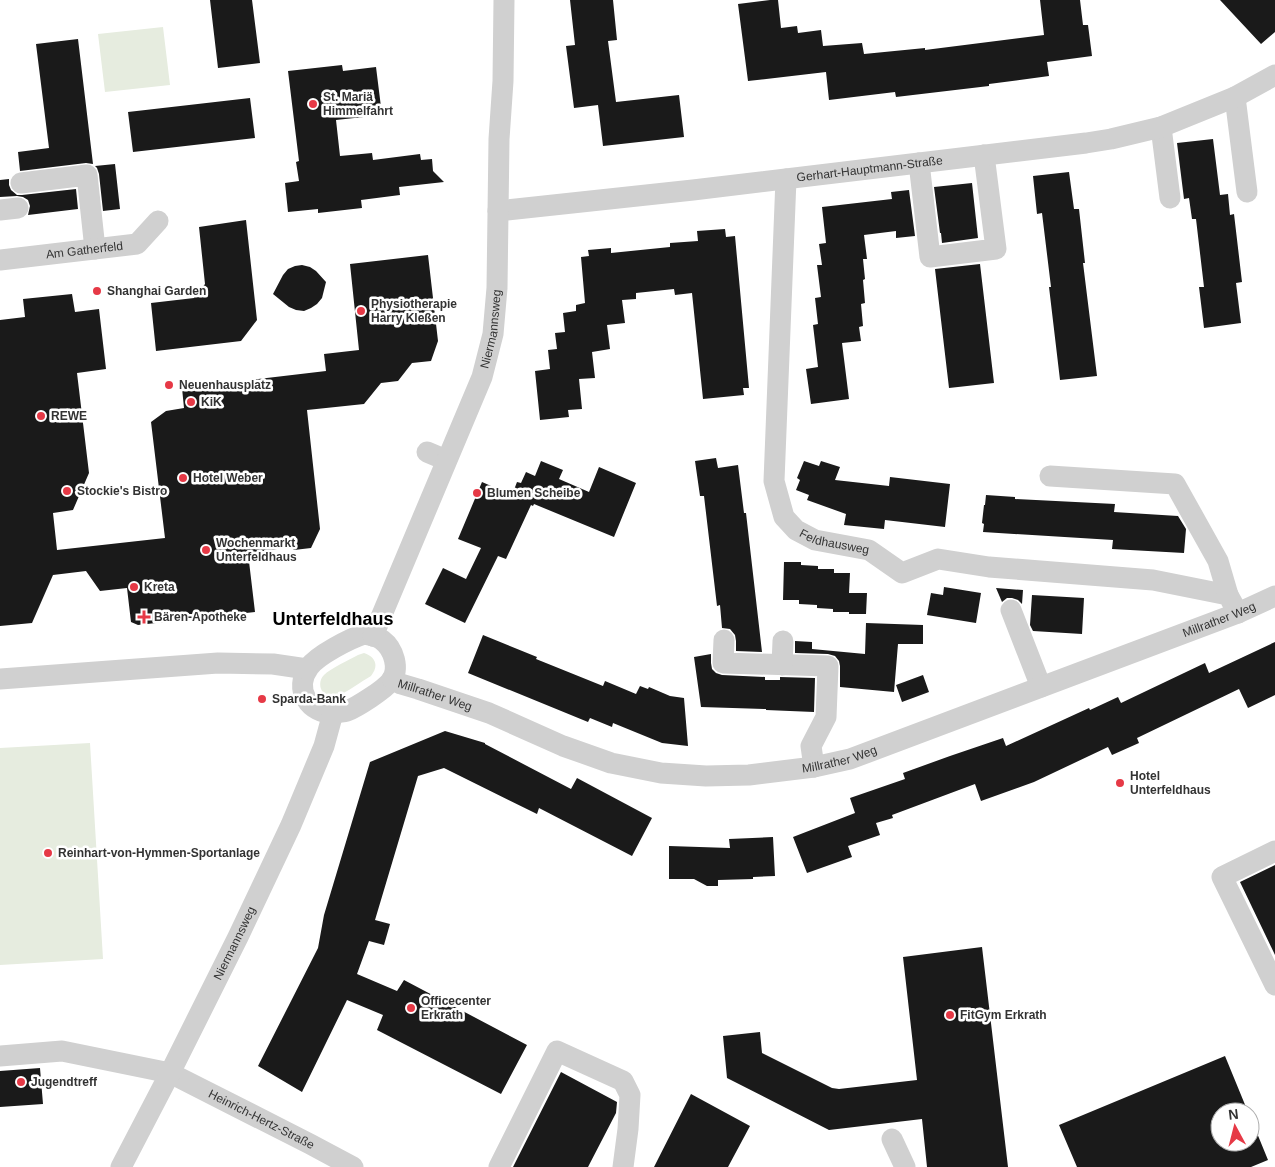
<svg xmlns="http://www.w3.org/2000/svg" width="1275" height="1167" font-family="Arial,sans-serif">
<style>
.green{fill:#e6ecdf}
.building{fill:#1a1a1a}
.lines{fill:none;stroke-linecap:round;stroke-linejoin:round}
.minor{stroke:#d0d0d0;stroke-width:21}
.poi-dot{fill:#e63946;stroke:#fff;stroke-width:2}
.labels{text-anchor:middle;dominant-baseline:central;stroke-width:5;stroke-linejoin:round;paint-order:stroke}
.poi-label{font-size:12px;font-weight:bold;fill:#333;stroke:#fff;text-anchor:start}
.street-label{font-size:12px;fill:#333;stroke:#fff}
.district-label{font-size:18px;font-weight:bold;fill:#000;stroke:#fff}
</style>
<rect width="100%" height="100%" fill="#fff"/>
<path class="green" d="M163,27L170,85L105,92L98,34Z
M364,653C376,657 379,666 371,676C362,681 346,693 337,696C323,701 315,684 324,675C331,668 349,660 358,655Z
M90,743L103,959L0,965V748Z"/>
<path class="building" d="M210,0H252L260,63L218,68Z
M570,0H613L617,40L608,41L616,102L679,95L684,137L603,146L598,105L574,108L566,46L575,45Z
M770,0H778L781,28L797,26L798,33L821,30L823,46L862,43L864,54L925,48V50L1044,35L1040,0H1080L1083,25H1088L1092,56L1047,62L1049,76L989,84V86L896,97L895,92L829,100L826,72L748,81L738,4Z
M1220,0H1275V32L1261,44Z
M78,39L93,164L86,163L20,171L18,152L49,148L36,44Z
M342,65L343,71L376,67L382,115L336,120L340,156L372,153L373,160L420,154L421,160L432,159L433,171L444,182L399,187L400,195L361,200L362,208L318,213V209L288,212L285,183L299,181L296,162L299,161L288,71Z
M250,98L255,138L133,152L128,112Z
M1213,139L1220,195L1228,194L1230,215L1234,214L1242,282L1236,283L1241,323L1204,328L1199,287H1204L1196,219H1192L1189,198L1184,199L1177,143Z
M115,164L120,209L103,211L99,174L97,168L95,166Z
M1069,172L1074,209H1079L1085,263H1083L1097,376L1060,380L1049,287H1051L1042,213L1037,214L1033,176Z
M9,179V185L11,190L17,195H22L76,189L78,209L28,215L30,206L28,200L23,197L17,196L0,197V180Z
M972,183L978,238L942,243L941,233H940L934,187Z
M909,190L915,236L896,238V231L864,235L867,259H863L865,279L863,280L865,303L861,304L863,326L859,327L861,341L842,343L849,399L811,404L806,369L818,367L813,325L818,324L815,298L821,297L817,265H822L819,244L826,243L822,207L892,199L891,192Z
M246,220L257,320L241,341L156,351L151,303L194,298L205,284L199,227Z
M725,229L726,237L735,236L749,388H743L744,395L703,399L692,293L675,295L674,289L636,293V299L622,300L625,323L607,325L610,349L592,352L595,378L579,379L582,409L568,410L569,417L540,420L535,371L550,369L548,350L557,349L555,333L565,332L563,313L576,311V305L585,303L581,257L589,256L588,250L611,248V253L670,247V243L698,241L697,231Z
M428,255L438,341L431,361L412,363L398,381L381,383L364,404L307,410L320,529L311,548L294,550L291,547L248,553L255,612L138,625L131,622L127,588L100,591L86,571L53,575L32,623L0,626V320L25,317L23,299L72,294L75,312L99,309L106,369L77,373L89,473L73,510L53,513L57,550L165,538L151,422L166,411L184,408L182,388L326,371L324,354L359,350L350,264Z
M980,264L994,383L949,388L935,269Z
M302,265L310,267L316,271L326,282L322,298L317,304L311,308L304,311L296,310L289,307L273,294L283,275L288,269L295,266Z
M716,458L718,468L738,465L744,513H746L762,652L736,651V641L735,635L730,629L722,628L720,605L717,606L704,496H700L695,461Z
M541,461L563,470L559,479L589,492L599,467L636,483L614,537L534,504L533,506L531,505L506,559L498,556L465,623L425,604L443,568L466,579L481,548L458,539L482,482L512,495L517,482L521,483L526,472L535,476Z
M804,461L819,466L821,461L840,467L835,480L889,486L890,477L950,484L945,527L885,520L884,529L844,525L846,514L807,500L809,495L796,490L800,480L797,478Z
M986,495L1015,497V499L1115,504L1114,512L1178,516L1186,529L1184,553L1112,549L1113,540L983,532L984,524L982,523L984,505H985Z
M784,562H801V565L818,566V569H834V573H850L849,593H867L866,614H849V612H833V609L817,608V605L799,604V600H783Z
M944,587L981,593L976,623L927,615L931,593L943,595Z
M996,588L1023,590L1022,604L1018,600L1012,598H1007L1002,602Z
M1032,595L1084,598L1082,634L1033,631L1030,625Z
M866,623L923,625V644H898L894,692L840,687V666L839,661L835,656L828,654L795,653V641L812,642V649L865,654Z
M483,635L537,657L536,659L603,686L605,681L636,694L640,686L648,689L649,687L670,696L684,698L688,746L662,743L613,723L612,727L590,718L588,722L468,673Z
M1275,642V695L1248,708L1239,689L1137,738L1139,743L1112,755L1108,747L1034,782L981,801L975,784L892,815L893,818L876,823L880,835L848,846L852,857L807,873L793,837L855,813L850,798L905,779L903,773L950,756L1003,738L1006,746L1089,708L1090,710L1118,697L1121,703L1205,663L1209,673Z
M711,654V663L712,669L716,673L722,675L765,677V680H780V677L815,678L814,712L766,710V709L701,707L694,657Z
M923,675L929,692L902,702L896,685Z
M445,731L485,743V744L571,789L577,778L652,818L632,856L539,808L537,814L444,768L418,776L375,920L390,924L384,945L369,941L357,974L397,991L404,980L527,1045L501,1094L377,1030L383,1015L347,1000L302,1092L258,1066L318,948L324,915L370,762Z
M773,837L775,876L753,877V879L718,880V886H707L694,879H669V846L730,848L729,839Z
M1275,865V955L1240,882Z
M982,947L1008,1167H927L922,1119L829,1130L727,1078L723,1036L760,1032L762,1053L832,1088L839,1089L917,1080L903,957Z
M1225,1056L1248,1112H1220V1142H1250V1116L1268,1160L1251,1167H1077L1059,1125Z
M40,1068L43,1104L0,1107V1071Z
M561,1072L617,1102L616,1113L588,1167H513Z
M691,1094L750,1126L728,1167H654Z"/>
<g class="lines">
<g class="minor">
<path d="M1235,97L1247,192"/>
<path d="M1161,127L1170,198"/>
<path d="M919,163L930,257L996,249L984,155"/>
<path id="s1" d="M786,179L774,481L784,517L796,530L815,540L869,550L902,573L938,559L989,567L1153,580L1228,595L1238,613"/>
<path d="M21,183L87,175L95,249"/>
<path d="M0,210L18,208"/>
<path id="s2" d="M498,211L693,190L1086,143L1111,139L1161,127L1235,97L1275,75"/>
<path id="s3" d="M0,260L137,244L158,221"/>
<path d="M427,452L446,460"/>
<path d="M1050,476L1175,484L1218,561L1228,595"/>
<path d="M1011,610L1041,687"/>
<path d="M364,634C370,635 376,636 382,640C394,649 400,669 391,681C384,690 357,707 347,711C343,712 339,712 335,713C309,715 293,689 309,667C318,655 349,639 364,634Z"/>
<path id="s4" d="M373,636L482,377L493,334L497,288L499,139L503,81L504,0"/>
<path d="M724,640L723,663L828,666L826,717L811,746L814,767"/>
<path d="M782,665L783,641"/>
<path d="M0,679L218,663L273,664L307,669"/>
<path id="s5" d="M392,679L401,684L418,689L489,713L563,746L611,763L661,773L706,776L749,775L814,767L850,759L1238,613L1275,596"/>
<path d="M1275,851L1222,877L1275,985"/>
<path id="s6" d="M0,1056L62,1051L170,1073L310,1144L353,1167"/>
<path d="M892,1139L905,1167"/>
<path id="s7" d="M121,1167L170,1073L238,937L291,825L324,746L333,713"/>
<path d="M499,1167L557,1051L623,1081L630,1095L628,1129L623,1167"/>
</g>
</g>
<g class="poi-dot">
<circle cx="313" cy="104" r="5"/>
<circle cx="97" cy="291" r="5"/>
<circle cx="361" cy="311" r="5"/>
<circle cx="169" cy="385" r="5"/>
<circle cx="191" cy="402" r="5"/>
<circle cx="41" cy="416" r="5"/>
<circle cx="183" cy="478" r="5"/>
<circle cx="67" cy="491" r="5"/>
<circle cx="477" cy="493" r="5"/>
<circle cx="206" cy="550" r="5"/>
<circle cx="134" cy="587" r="5"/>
<path d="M141.5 609.5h5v5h5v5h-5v5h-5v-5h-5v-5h5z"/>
<circle cx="262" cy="699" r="5"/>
<circle cx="1120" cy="783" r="5"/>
<circle cx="48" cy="853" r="5"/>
<circle cx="411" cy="1008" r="5"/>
<circle cx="950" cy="1015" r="5"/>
<circle cx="21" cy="1082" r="5"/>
</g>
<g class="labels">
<g class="poi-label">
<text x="323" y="97">St. Mariä<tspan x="323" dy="14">Himmelfahrt</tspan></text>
<text x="107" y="291">Shanghai Garden</text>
<text x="371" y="304">Physiotherapie<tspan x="371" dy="14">Harry Kleßen</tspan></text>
<text x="179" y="385">Neuenhausplatz</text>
<text x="201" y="402">KiK</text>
<text x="51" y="416">REWE</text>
<text x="193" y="478">Hotel Weber</text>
<text x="77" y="491">Stockie's Bistro</text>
<text x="487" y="493">Blumen Scheibe</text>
<text x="216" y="543">Wochenmarkt<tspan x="216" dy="14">Unterfeldhaus</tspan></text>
<text x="144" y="587">Kreta</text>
<text x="154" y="617">Bären-Apotheke</text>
<text x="272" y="699">Sparda-Bank</text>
<text x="1130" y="776">Hotel<tspan x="1130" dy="14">Unterfeldhaus</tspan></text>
<text x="58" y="853">Reinhart-von-Hymmen-Sportanlage</text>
<text x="421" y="1001">Officecenter<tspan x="421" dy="14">Erkrath</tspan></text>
<text x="960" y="1015">FitGym Erkrath</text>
<text x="31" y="1082">Jugendtreff</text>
</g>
<g class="street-label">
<text stroke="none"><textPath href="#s2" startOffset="374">Gerhart-Hauptmann-Straße</textPath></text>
<text stroke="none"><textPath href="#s3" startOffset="85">Am Gatherfeld</textPath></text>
<text stroke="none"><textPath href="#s4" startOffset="330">Niermannsweg</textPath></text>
<text stroke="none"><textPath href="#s1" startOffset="398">Feldhausweg</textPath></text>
<text stroke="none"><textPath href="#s5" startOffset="871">Millrather Weg</textPath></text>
<text stroke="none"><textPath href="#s5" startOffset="46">Millrather Weg</textPath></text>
<text stroke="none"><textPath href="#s5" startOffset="466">Millrather Weg</textPath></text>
<text stroke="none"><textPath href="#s7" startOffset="251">Niermannsweg</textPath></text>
<text stroke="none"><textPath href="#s6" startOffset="275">Heinrich-Hertz-Straße</textPath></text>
</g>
<g class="district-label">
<text x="333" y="619">Unterfeldhaus</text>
</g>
</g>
<g transform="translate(1235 1127) rotate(353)"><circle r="24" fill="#ffffff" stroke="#adadad"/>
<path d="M0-4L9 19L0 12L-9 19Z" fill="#e63946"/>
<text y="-8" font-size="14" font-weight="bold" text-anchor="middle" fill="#333333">N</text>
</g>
</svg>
